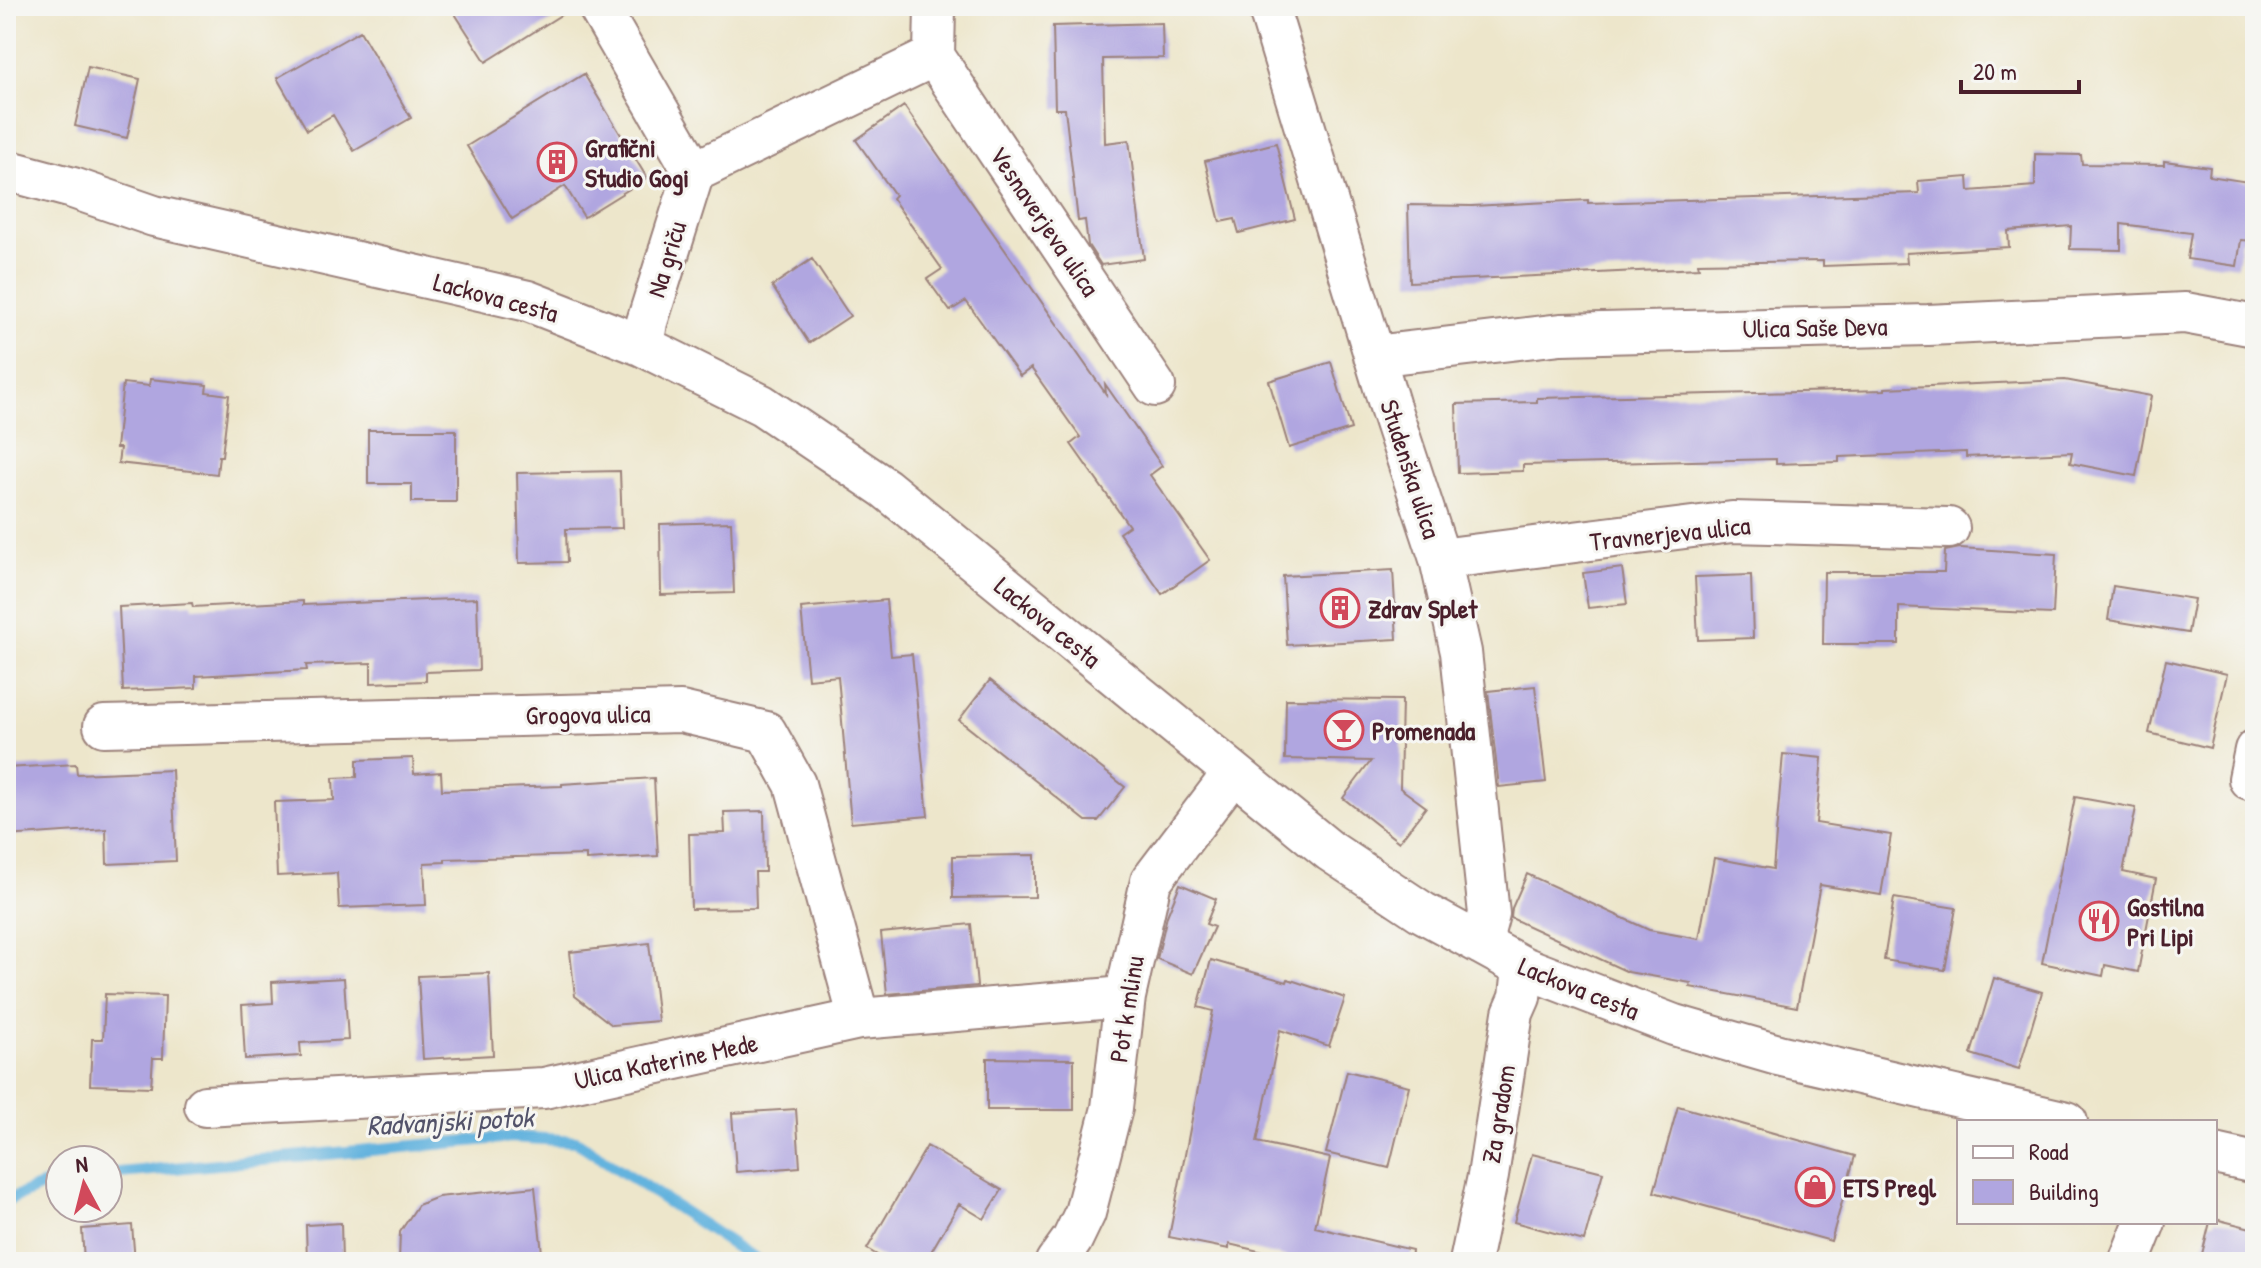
<svg xmlns="http://www.w3.org/2000/svg" width="2261" height="1268" font-family="'Patrick Hand',sans-serif">
<style>
.lines{fill:none;stroke-linecap:round;stroke-linejoin:round}
.stream{stroke:#63b3de;stroke-width:12}
.building{fill:#b0a6e0}
.minor-casing{stroke:#9c827b;stroke-width:44}
.minor{stroke:#fff;stroke-width:40}
.labels{text-anchor:middle;dominant-baseline:central;stroke-width:6;stroke-linejoin:round;paint-order:stroke}
.poi-label{font-size:26px;font-weight:bold;fill:#4a1f2b;stroke:#f6f6f2;text-anchor:start}
.street-label{font-size:26px;fill:#4a1f2b;stroke:#f6f6f2}
.water-label{font-size:28px;font-style:italic;fill:#53536a;stroke:#f6f6f2}
</style>
<rect width="100%" height="100%" fill="#f6f6f2"/>
<filter id="ink" filterUnits="userSpaceOnUse"><feTurbulence type="fractalNoise" baseFrequency=".0125" numOctaves="2"/><feDisplacementMap in="SourceGraphic" scale="16" xChannelSelector="R" yChannelSelector="G"/><feConvolveMatrix kernelMatrix="1 2 1 2 8 2 1 2 1" color-interpolation-filters="sRGB"/></filter>
<filter id="wash" filterUnits="userSpaceOnUse"><feTurbulence type="fractalNoise" baseFrequency=".006" numOctaves="4" result="noise"/><feDisplacementMap in="SourceGraphic" scale="32" xChannelSelector="R" yChannelSelector="G"/><feGaussianBlur stdDeviation="1.8" result="paint"/><feColorMatrix in="noise" values="0 0 0 0 0 0 0 0 0 0 0 0 0 0 0 0 0 1.4 0 .05"/><feComposite in="paint" operator="in"/></filter>
<g filter="url(#wash)">
<rect width="100%" height="100%" fill="#ede6cb"/>
<g class="lines">
<path class="stream" d="M108,1174L512,1137L576,1141L759,1262
M6,1201L60,1178"/>
</g>
<g id="blocks">
<path class="building" d="M450,6H575L486,62Z
M1162,23L1163,58L1103,59L1105,143L1129,140L1144,259L1101,265L1088,245L1085,220L1078,221L1065,109H1055L1053,26Z
M360,31L411,118L354,151L333,115L307,130L277,78Z
M88,67L140,79L127,138L75,126Z
M584,74L647,178L584,217L565,186L512,219L467,146Z
M904,106L1106,394L1105,384L1162,466L1150,475L1210,560L1162,594L1119,533L1129,526L1071,444L1080,437L1031,368L1020,376L966,301L950,311L927,279L942,269L892,198L895,195L856,140Z
M1276,143L1295,219L1239,233L1235,219L1220,222L1205,161Z
M2035,154L2081,155L2082,164L2164,165V161L2210,167L2209,176L2255,183V241L2241,240L2237,266L2187,259L2191,233L2121,224V250L2070,249L2071,226L2008,231L2009,247L1906,253L1907,263L1823,266V261L1698,263L1699,268L1410,282L1408,205L1472,206L1588,200V203L1919,193L1918,181L1968,177L1969,191L2035,186Z
M812,259L850,316L809,343L772,286Z
M1331,362L1351,429L1289,448L1269,381Z
M150,379L207,385L206,392L229,395L222,456H219L217,474L118,463L120,448H116L123,383L149,386Z
M2065,380L2151,396L2136,476L2070,463L2072,452L1966,457V452L1839,457V462L1776,464V459L1523,465V471L1458,473L1456,404L1537,402V398L1885,390V388Z
M368,430H456V502H412V484H368Z
M620,471L622,528L566,529L567,562L519,563L517,473Z
M731,522L734,593L661,595L660,524Z
M1960,548L2056,554L2053,614L1899,607V644H1823L1824,572H1944L1945,551Z
M1622,568L1627,604L1588,608L1583,573Z
M1393,570L1397,639L1287,645L1283,576Z
M1751,575L1753,638L1698,640L1695,577Z
M2113,586L2194,599L2188,633L2108,620Z
M477,598L479,670L426,672V681L371,683V663L306,665L307,670L196,676V688L123,691L119,607L192,603L193,607L303,601V605Z
M886,600L891,656L912,654L928,816L851,823L838,676L808,679L801,608Z
M2166,660L2227,674L2210,748L2149,733Z
M990,680L1125,787L1098,821H1086L959,720Z
M1535,686L1546,782L1499,787L1488,691Z
M1286,699L1402,700L1400,788L1426,807L1399,842L1343,798L1371,761L1285,759Z
M1783,754L1822,758L1816,823L1891,835L1881,895L1820,885L1797,1007L1690,987L1691,983L1628,972L1511,918L1512,908L1527,874L1649,930L1699,939L1714,858L1773,869Z
M413,758L414,774L441,772L442,790L562,786V784L654,778L658,856L586,860V855L445,859V862L424,863L426,905L339,908L337,873L277,876L274,802L334,800L333,778L357,777V760Z
M76,764L77,774L172,770L176,861L107,864L106,829L6,836V768Z
M2075,797L2136,808L2123,872L2156,879L2138,972L2105,965L2103,976L2042,963Z
M764,811L765,872H755L756,908L691,909L689,834L725,833L724,812Z
M1035,855V897L953,898V856Z
M1180,884L1216,899L1206,924L1214,927L1193,974L1157,959L1167,916Z
M1894,898L1956,908L1945,970L1884,960Z
M971,924L977,986L887,994L881,933Z
M649,943L658,1021L612,1025L575,996L570,952Z
M1211,960L1287,982L1288,979L1345,998L1329,1046L1280,1030L1257,1142L1330,1158L1315,1227L1412,1250L1411,1262H1305L1229,1244V1249L1169,1237L1213,1011L1198,1007Z
M489,973L493,1055L423,1059L418,976Z
M344,978L348,1040L300,1043L301,1056L245,1059L242,1005L273,1003L272,982Z
M1994,978L2042,992L2019,1069L1971,1054Z
M105,994L165,996L163,1058H153L151,1087L90,1085L92,1039H103Z
M987,1058L1074,1059V1110H987Z
M1347,1071L1409,1086L1389,1168L1326,1153Z
M1678,1106L1855,1156L1831,1241L1654,1192Z
M796,1109L800,1167L736,1172L732,1113Z
M927,1146L1002,1190L984,1219L959,1204L925,1262H889L867,1249Z
M1532,1154L1603,1172L1584,1241L1514,1222Z
M535,1187L542,1253L513,1255L511,1262H399L400,1232L418,1205L438,1197Z
M2215,1219L2255,1229V1262H2200L2210,1222H2215Z
M341,1223L342,1262H307L306,1225Z
M132,1225L135,1262H84L82,1229Z"/>
</g>
</g>
<g filter="url(#ink)">
<use href="#blocks" fill-opacity="0" stroke="#9c827b" stroke-width="2"/>
<g class="lines">
<g class="minor-casing">
<path id="minor" d="M598,6L694,172L647,322L643,346
M935,6L934,56L1155,386
M1268,6L1390,407L1440,559L1461,652L1489,914L1481,944
M6,170L73,188L154,216L528,301L643,346L762,405L885,488L1330,851L1422,912L1481,944L1523,967L1674,1025L1778,1055L2067,1122
M694,172L934,56
M1374,356L1561,334L1928,325L2185,313L2255,326
M1440,559L1732,522L1949,528
M104,726L681,712L766,732L795,784L859,1019
M2255,750L2249,779L2255,781
M205,1106L544,1088L859,1019L1125,997
M2215,1154L2255,1163
M1056,1262L1072,1240L1085,1213L1112,1108L1125,997L1151,881L1233,773
M1470,1262L1488,1176L1513,1013L1520,997L1523,967
M2129,1262L2145,1222"/>
</g>
<use href="#minor" class="minor"/>
</g>
</g>
<defs>
<g id="building-ring" transform="scale(2)"><circle r="9.5" fill="#f6f6f2" stroke="#d1495b" stroke-width="1.5"/><path d="M-4-6H4V6H1V3H-1V6H-4ZM-2.5-4.3h1.7v1.8h-1.7ZM.8-4.3h1.7v1.8H.8ZM-2.5-1h1.7V.8h-1.7ZM.8-1h1.7V.8H.8Z" fill="#d1495b"/></g>
<g id="bar-ring" transform="scale(2)"><circle r="9.5" fill="#f6f6f2" stroke="#d1495b" stroke-width="1.5"/><path d="M-6-5H6L.8 .8V4.5H3.5V6h-7V4.5H-.8V.8Z" fill="#d1495b"/></g>
<g id="restaurant-ring" transform="scale(2)"><circle r="9.5" fill="#f6f6f2" stroke="#d1495b" stroke-width="1.5"/><path d="M-5-6h1v4h1v-4h1v4h1v-4h1v5L-1.5 .5V6h-2V.5L-5-1ZM5-6V6H3V1.5H1.5Q1.5-4 5-6Z" fill="#d1495b"/></g>
<g id="shop-ring" transform="scale(2)"><circle r="9.5" fill="#f6f6f2" stroke="#d1495b" stroke-width="1.5"/><path d="M-5-2.5h2.3a2.7 3.5 0 0 1 5.4 0H5L5.5 6h-11ZM-1.5-2.5h3a1.5 2.3 0 0 0-3 0Z" fill="#d1495b"/></g>
</defs>
<g fill-rule="evenodd">
<use href="#building-ring" x="557" y="162"/>
<use href="#building-ring" x="1340" y="608"/>
<use href="#bar-ring" x="1344" y="730"/>
<use href="#restaurant-ring" x="2099" y="921"/>
<use href="#shop-ring" x="1815" y="1187"/>
</g>
<g class="labels">
<g class="poi-label">
<text x="585" y="147">Grafični<tspan x="585" dy="30">Studio Gogi</tspan></text>
<text x="1368" y="608">Zdrav Splet</text>
<text x="1372" y="730">Promenada</text>
<text x="2127" y="906">Gostilna<tspan x="2127" dy="30">Pri Lipi</tspan></text>
<text x="1843" y="1187">ETS Pregl</text>
</g>
<g class="street-label">
<text transform="translate(1045 221) rotate(56)">Vesnaverjeva ulica</text>
<text transform="translate(666 259) rotate(-73)">Na griču</text>
<text transform="translate(496 297) rotate(15)">Lackova cesta</text>
<text transform="translate(1815 327) rotate(-1)">Ulica Saše Deva</text>
<text transform="translate(1411 469) rotate(72)">Studenška ulica</text>
<text transform="translate(1670 533) rotate(-6)">Travnerjeva ulica</text>
<text transform="translate(1048 622) rotate(39)">Lackova cesta</text>
<text transform="translate(588 714) rotate(-1)">Grogova ulica</text>
<text transform="translate(1579 988) rotate(22)">Lackova cesta</text>
<text transform="translate(1126 1009) rotate(-81)">Pot k mlinu</text>
<text transform="translate(666 1061) rotate(-12)">Ulica Katerine Mede</text>
<text transform="translate(1498 1114) rotate(-81)">Za gradom</text>
</g>
<g class="water-label">
<text transform="translate(450 1121) rotate(-3)">Radvanjski potok</text>
</g>
</g>
<rect width="2261" height="1268" fill="none" stroke="#f6f6f2" stroke-width="32"/>
<rect x="1957" y="1120" width="260" height="104" fill="#f6f6f2" stroke="#b1a0a2" stroke-width="2"/>
<rect x="1973" y="1146" width="40" height="12" fill="#ffffff" stroke="#b1a0a2" stroke-width="2"/>
<text x="2029" y="1160" font-size="24" fill="#4a1f2b">Road</text>
<rect x="1973" y="1180" width="40" height="24" fill="#b0a6e0" stroke="#b1a0a2" stroke-width="2"/>
<text x="2029" y="1200" font-size="24" fill="#4a1f2b">Building</text>
<g transform="translate(84 1184) rotate(353)"><circle r="38" fill="#f6f6f2" stroke="#b1a0a2" stroke-width="2"/>
<path d="M0-6L14 30L0 20L-14 30Z" fill="#d1495b"/>
<text y="-12" font-size="22" font-weight="bold" text-anchor="middle" fill="#4a1f2b">N</text>
</g>
<path d="M1961 80v12h118v-12" fill="none" stroke="#4a1f2b" stroke-width="4"/>
<text x="1973" y="80" font-size="24" fill="#4a1f2b" stroke="#f6f6f2" stroke-width="6" paint-order="stroke">20 m</text>
</svg>
